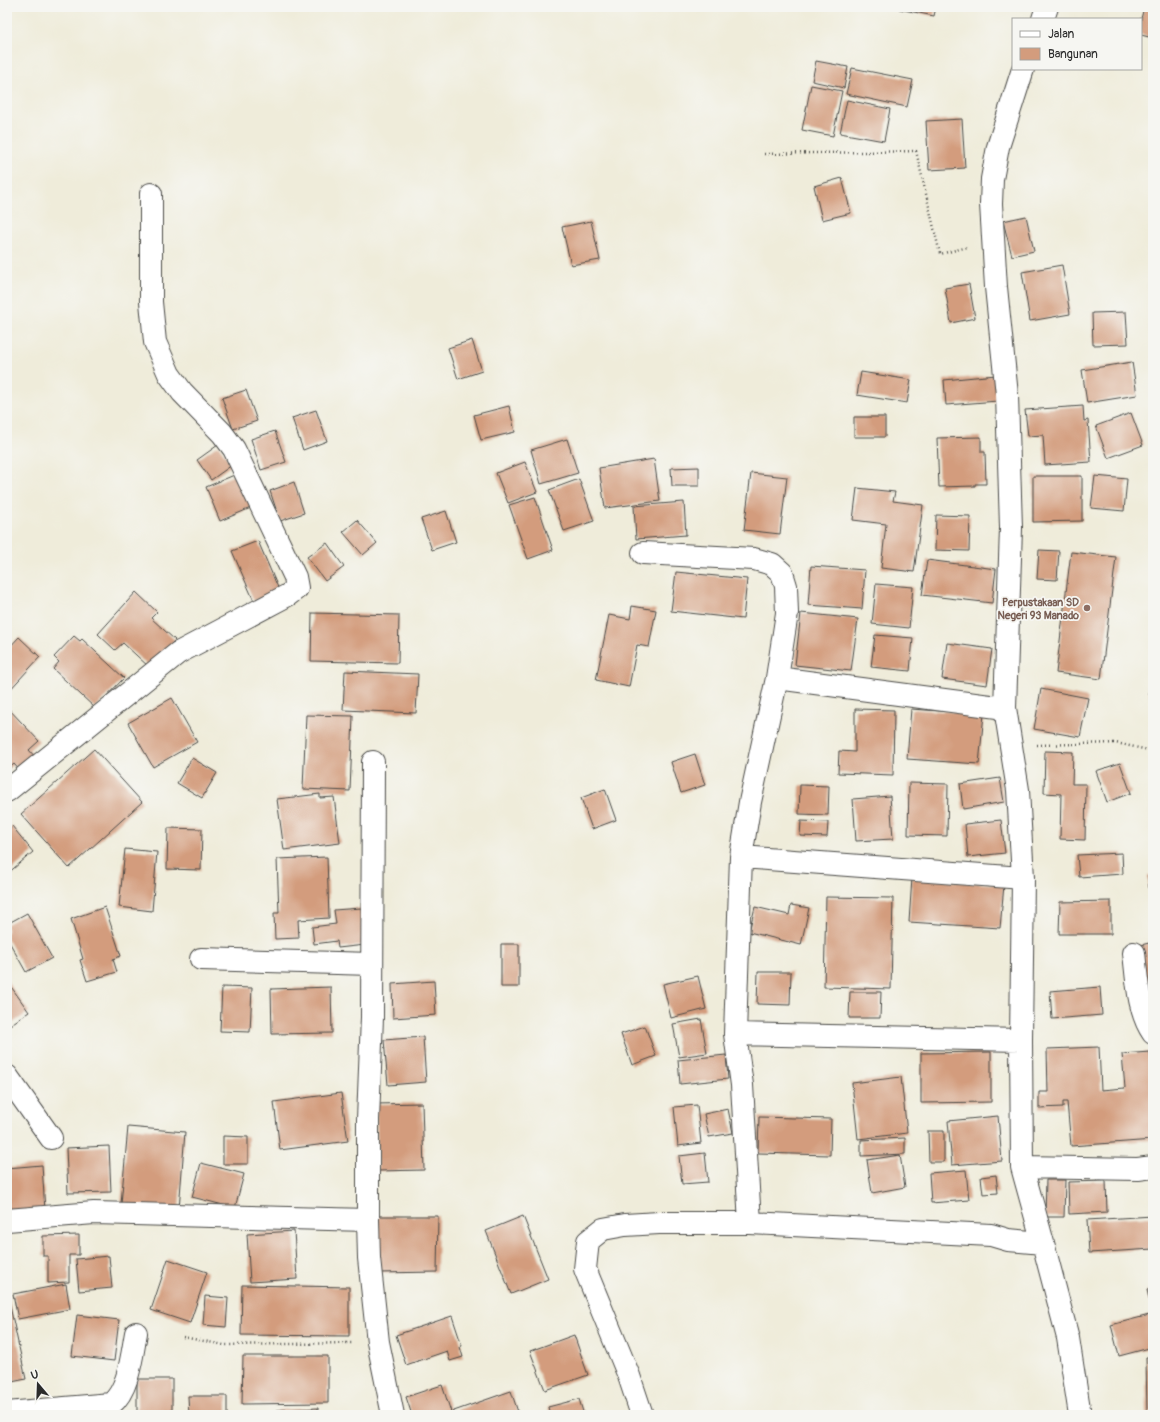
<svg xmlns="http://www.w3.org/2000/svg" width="1160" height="1422" font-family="Pangolin,sans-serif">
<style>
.building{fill:#d39c7d}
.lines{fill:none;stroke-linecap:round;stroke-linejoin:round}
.minor-casing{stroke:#484845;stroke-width:24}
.path{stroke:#484845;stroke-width:2.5;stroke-dasharray:1 3;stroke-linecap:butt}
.minor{stroke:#fff;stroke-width:22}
.education-dot{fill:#8d6e63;stroke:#f6f6f2;stroke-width:1.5}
.labels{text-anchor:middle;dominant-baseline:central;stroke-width:3.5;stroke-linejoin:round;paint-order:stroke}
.education-label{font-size:11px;font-weight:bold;fill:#785e54;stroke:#f6f6f2;text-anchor:end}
</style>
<rect width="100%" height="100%" fill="#f6f6f2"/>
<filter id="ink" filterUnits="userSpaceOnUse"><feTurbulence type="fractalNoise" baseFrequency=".025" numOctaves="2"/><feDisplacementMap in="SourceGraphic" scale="8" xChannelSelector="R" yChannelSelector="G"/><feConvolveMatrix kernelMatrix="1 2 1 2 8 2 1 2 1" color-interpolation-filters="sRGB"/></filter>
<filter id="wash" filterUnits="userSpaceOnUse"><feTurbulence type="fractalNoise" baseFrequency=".012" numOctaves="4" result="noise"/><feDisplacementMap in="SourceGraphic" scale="16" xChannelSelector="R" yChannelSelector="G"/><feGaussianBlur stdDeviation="0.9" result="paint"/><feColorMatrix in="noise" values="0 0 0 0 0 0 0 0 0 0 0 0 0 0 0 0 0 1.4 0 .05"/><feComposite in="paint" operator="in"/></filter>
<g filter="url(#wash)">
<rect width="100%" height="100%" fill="#efecda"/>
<g id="blocks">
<path class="building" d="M899,7H936L934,16L899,9Z
M1144,7H1153V38L1141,35V19Z
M816,61L848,67L844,88L812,81Z
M852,68L913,80L907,107L846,94Z
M811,85L842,91L833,136L802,130Z
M847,100L890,109L884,141L840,133Z
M962,119L965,168L929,170L926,121Z
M842,178L851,213L822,220L814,186Z
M1026,216L1034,251L1012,256L1003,221Z
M591,221L600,260L571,265L562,227Z
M1062,265L1070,314L1030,321L1022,272Z
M969,284L975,318L951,323L945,288Z
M1126,312L1128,344L1093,345L1092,313Z
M472,340L482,371L458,379L448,348Z
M1132,362L1137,395L1087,403L1082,370Z
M861,372L911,380L907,403L857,395Z
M996,375L998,401L946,405L944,380Z
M246,390L257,421L233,429L222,398Z
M509,406L515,432L481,440L474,415Z
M1083,406L1084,421L1088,420L1091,462L1045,465L1043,435L1028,436L1025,410Z
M316,410L327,441L303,450L292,418Z
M1131,413L1143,445L1108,458L1096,426Z
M854,417H885V437H854Z
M275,431L286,462L261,470L251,439Z
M981,437V452H985L986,484H975V486L939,487L937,438Z
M567,439L578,473L541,484L531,450Z
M218,445L232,465L211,480L197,460Z
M654,459L660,501L605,508L599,468Z
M525,462L537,492L508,503L496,473Z
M699,467V486H672L671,468Z
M239,473L253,507L220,521L206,487Z
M751,473L787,477L780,534L744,530Z
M1033,476H1082V521L1033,522Z
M1095,476L1127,479L1124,511L1091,508Z
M579,479L594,521L564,531L549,490Z
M294,482L304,513L280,521L270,491Z
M857,488L895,492L893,501L923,505L914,572L881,568L886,524L853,520Z
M535,497L553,550L528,559L509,505Z
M684,502L686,535L636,539L634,506Z
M446,511L456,542L432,550L421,519Z
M936,515L970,516L969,551L935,550Z
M357,520L377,543L363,555L343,532Z
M258,541L279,590L254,601L232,551Z
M327,543L344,567L325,581L307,557Z
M1039,550L1059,551L1057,580L1037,579Z
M1071,552L1116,557L1101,679L1056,673Z
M927,560L996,569L992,603L922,595Z
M811,566L865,570L862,609L808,605Z
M676,572L747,579L743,619L671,611Z
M876,584L913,587L909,628L872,624Z
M136,592L157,612L151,618L175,640L149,667L123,643L115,650L98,634Z
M632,606L656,610L649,647L637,645L629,687L596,680L609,615L630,619Z
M312,613L399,615L398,663L311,661Z
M801,613L858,619L851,671L795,665Z
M875,635L913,638L910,671L871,667Z
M74,636L80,641L82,639L124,678L95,708L53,669L59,662L54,657Z
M19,637L40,657L7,693V650Z
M947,643L992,649L987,685L942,679Z
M345,671L418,674L416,713L343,710Z
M1152,671H1153V696L1149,695Z
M1041,689L1088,698L1080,737L1034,729Z
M172,698L197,742L153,767L128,723Z
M7,707L39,741L29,750L36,758L21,772L14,764L7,770Z
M855,709L894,710L893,775L838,773L839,751L855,752Z
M911,709L984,714L979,764L907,759Z
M306,715L353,716L350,791L303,789Z
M94,749L142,802L69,868L21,814Z
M1045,751L1073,752L1072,784H1086L1085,840L1060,839L1061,794L1044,793Z
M695,754L705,785L681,793L671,762Z
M192,758L217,773L202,798L177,783Z
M1120,763L1131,793L1107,802L1096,771Z
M1000,778L1004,802L963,809L960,784Z
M909,783L948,784L947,836L908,835Z
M800,785L829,786L828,815L799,814Z
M605,789L616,820L592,829L581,798Z
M320,794V798L334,797L340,843L284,850L277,799Z
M890,796L893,839L856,841L853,799Z
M1001,820L1005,853L968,857L965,824Z
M801,821L828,822L827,837L800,836Z
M12,826L33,852L7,874V830Z
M168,828L202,829L201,870L167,869Z
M125,849L157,852L152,911L119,907Z
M1122,853L1123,874L1079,877L1077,855Z
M327,857L329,918L298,920L299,938L275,939L274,913H279L277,859Z
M1148,875H1153V923H1151Z
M912,878L1004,885L1000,928L909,922Z
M826,897L893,898L891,989L824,987Z
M1111,901V934H1059L1060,902Z
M791,905L809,908L801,945L749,932L755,907L789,915Z
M105,907L121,956L113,959L117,972L87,981L80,960L83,959L71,919Z
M361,908L365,945L338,948L337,941L314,944L312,927L336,924L334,910Z
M27,913L52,958L26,972L7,938V924Z
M1153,942V998L1148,999L1137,946Z
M501,944H519V987H501Z
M758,972H791L790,1005L757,1004Z
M698,976L706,1009L671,1018L663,984Z
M7,981L29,1012L7,1027Z
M434,981L436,1015L393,1018L392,984Z
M222,987L252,988L250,1032L220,1031Z
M331,987L332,1033L272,1034L271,989Z
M1100,987L1102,1015L1052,1019L1050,991Z
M850,992H881L880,1018H849Z
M701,1019L707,1053L679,1057L673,1024Z
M645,1026L656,1056L632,1065L621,1034Z
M423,1037L426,1082L388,1085L384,1040Z
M1099,1047L1101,1090L1125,1088L1122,1054L1150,1052L1153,1092V1101L1151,1102L1153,1140L1071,1146L1067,1102H1063V1107L1039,1108V1092H1048L1047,1049Z
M991,1052V1102L921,1103V1053Z
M726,1055L728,1079L680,1084L678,1060Z
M901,1077L907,1133L858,1139L852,1083Z
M341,1093L348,1141L280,1150L274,1102Z
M422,1103L424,1170L378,1171L376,1104Z
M697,1105L701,1143L678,1146L674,1107Z
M728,1109L733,1133L709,1137L704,1114Z
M998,1116L1002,1161L952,1165L948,1121Z
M759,1117L831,1119L830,1155L758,1153Z
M128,1127L185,1132L179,1209L121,1204Z
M928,1131H944V1162H929Z
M223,1136L248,1137V1164H223Z
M905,1138V1154L861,1156V1140Z
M109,1146L111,1192L68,1193L66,1148Z
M705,1153L708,1182L682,1184L679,1156Z
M900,1155L905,1187L872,1193L867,1160Z
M201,1163L244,1174L235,1208L192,1197Z
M42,1165L45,1211L7,1214V1168Z
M966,1170L969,1200L931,1203L929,1173Z
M996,1175L998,1193L983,1194L981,1177Z
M1046,1180H1065L1064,1217H1045Z
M1106,1181L1107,1212L1069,1214L1068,1182Z
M377,1216H438L437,1272L377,1273Z
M523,1216L548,1279L511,1294L486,1231Z
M1153,1216V1249L1089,1253L1087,1220Z
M294,1231L297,1279L250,1282L247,1234Z
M79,1235V1255H69V1282L48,1283V1256H43V1236Z
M109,1256L112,1288L79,1291L76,1259Z
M168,1259L207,1272L190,1323L151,1310Z
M66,1284L70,1309L18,1319L13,1294Z
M242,1285L349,1287V1336L241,1335Z
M1153,1289V1311H1152L1147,1290Z
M205,1296L228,1298L226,1327L203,1325Z
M8,1297L26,1379L7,1383V1298Z
M1153,1314V1347L1119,1356L1111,1325Z
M77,1315L119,1320L114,1361L72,1356Z
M452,1316L462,1346L460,1347L463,1357L450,1361L447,1351L406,1365L396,1335Z
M574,1335L588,1375L545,1390L530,1351Z
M243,1356H328V1403L242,1404Z
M1146,1357H1153V1413H1147Z
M137,1379H172V1415H137Z
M442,1385L451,1412L511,1391L519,1415H412L406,1397Z
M188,1396H227V1415H189Z
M579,1399L584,1415H550L548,1407Z
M318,1408V1415H277V1410Z"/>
</g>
</g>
<g filter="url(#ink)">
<use href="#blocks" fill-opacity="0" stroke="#484845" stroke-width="1"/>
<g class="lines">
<g class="minor-casing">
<path id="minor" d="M1043,19L1047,7
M1023,69L998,147L992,179L991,204L996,287L1007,395L1011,528L1005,708L1018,790L1023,878L1021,1040L1022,1167L1043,1243
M643,553L754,559L772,564L782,573L786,586L787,613L777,678L750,802L741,857L735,1034L742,1085L750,1223
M777,678L1005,708
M373,762L372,1017L368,1120V1220L369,1258L378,1342L393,1415
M7,791L178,653L288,595L297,588L295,577L234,449L222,433L182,392L169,374L155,342L151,302V194
M741,857L1023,878
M1134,953C1137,978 1138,1012 1153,1033
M201,959L372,964
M735,1034L1021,1040
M7,1076L51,1138
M1022,1167L1138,1169L1153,1167
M7,1220L94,1213L368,1220
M7,1413L111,1404C129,1390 132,1354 136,1333
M642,1415L629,1376L585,1269L588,1241L603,1229L625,1225L659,1223H750L991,1235L1008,1240L1043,1243L1068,1338L1080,1415"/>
</g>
<path class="path" d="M764,154L916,151L940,254L968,247
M1037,745L1116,743L1153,751
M183,1337L224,1345L352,1343"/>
<use href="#minor" class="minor"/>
</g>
</g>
<circle class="education-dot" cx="1087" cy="608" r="4"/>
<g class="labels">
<g class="education-label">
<text x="1079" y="602">Perpustakaan SD<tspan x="1079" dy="13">Negeri 93 Manado</tspan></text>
</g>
</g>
<rect width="1160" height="1422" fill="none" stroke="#f6f6f2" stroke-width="24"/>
<rect x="1012" y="18" width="130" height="52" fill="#f6f6f2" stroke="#a5a5a2"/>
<rect x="1020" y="31" width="20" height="6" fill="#ffffff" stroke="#a5a5a2"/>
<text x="1048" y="38" font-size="12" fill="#2b2b2b">Jalan</text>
<rect x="1020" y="48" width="20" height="12" fill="#d39c7d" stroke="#a5a5a2"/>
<text x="1048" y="58" font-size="12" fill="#2b2b2b">Bangunan</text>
<g transform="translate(38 1384) rotate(341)" stroke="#f6f6f2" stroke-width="3" paint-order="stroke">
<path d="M0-3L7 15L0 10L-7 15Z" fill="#2b2b2b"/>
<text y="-6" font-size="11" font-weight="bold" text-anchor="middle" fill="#2b2b2b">U</text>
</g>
</svg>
